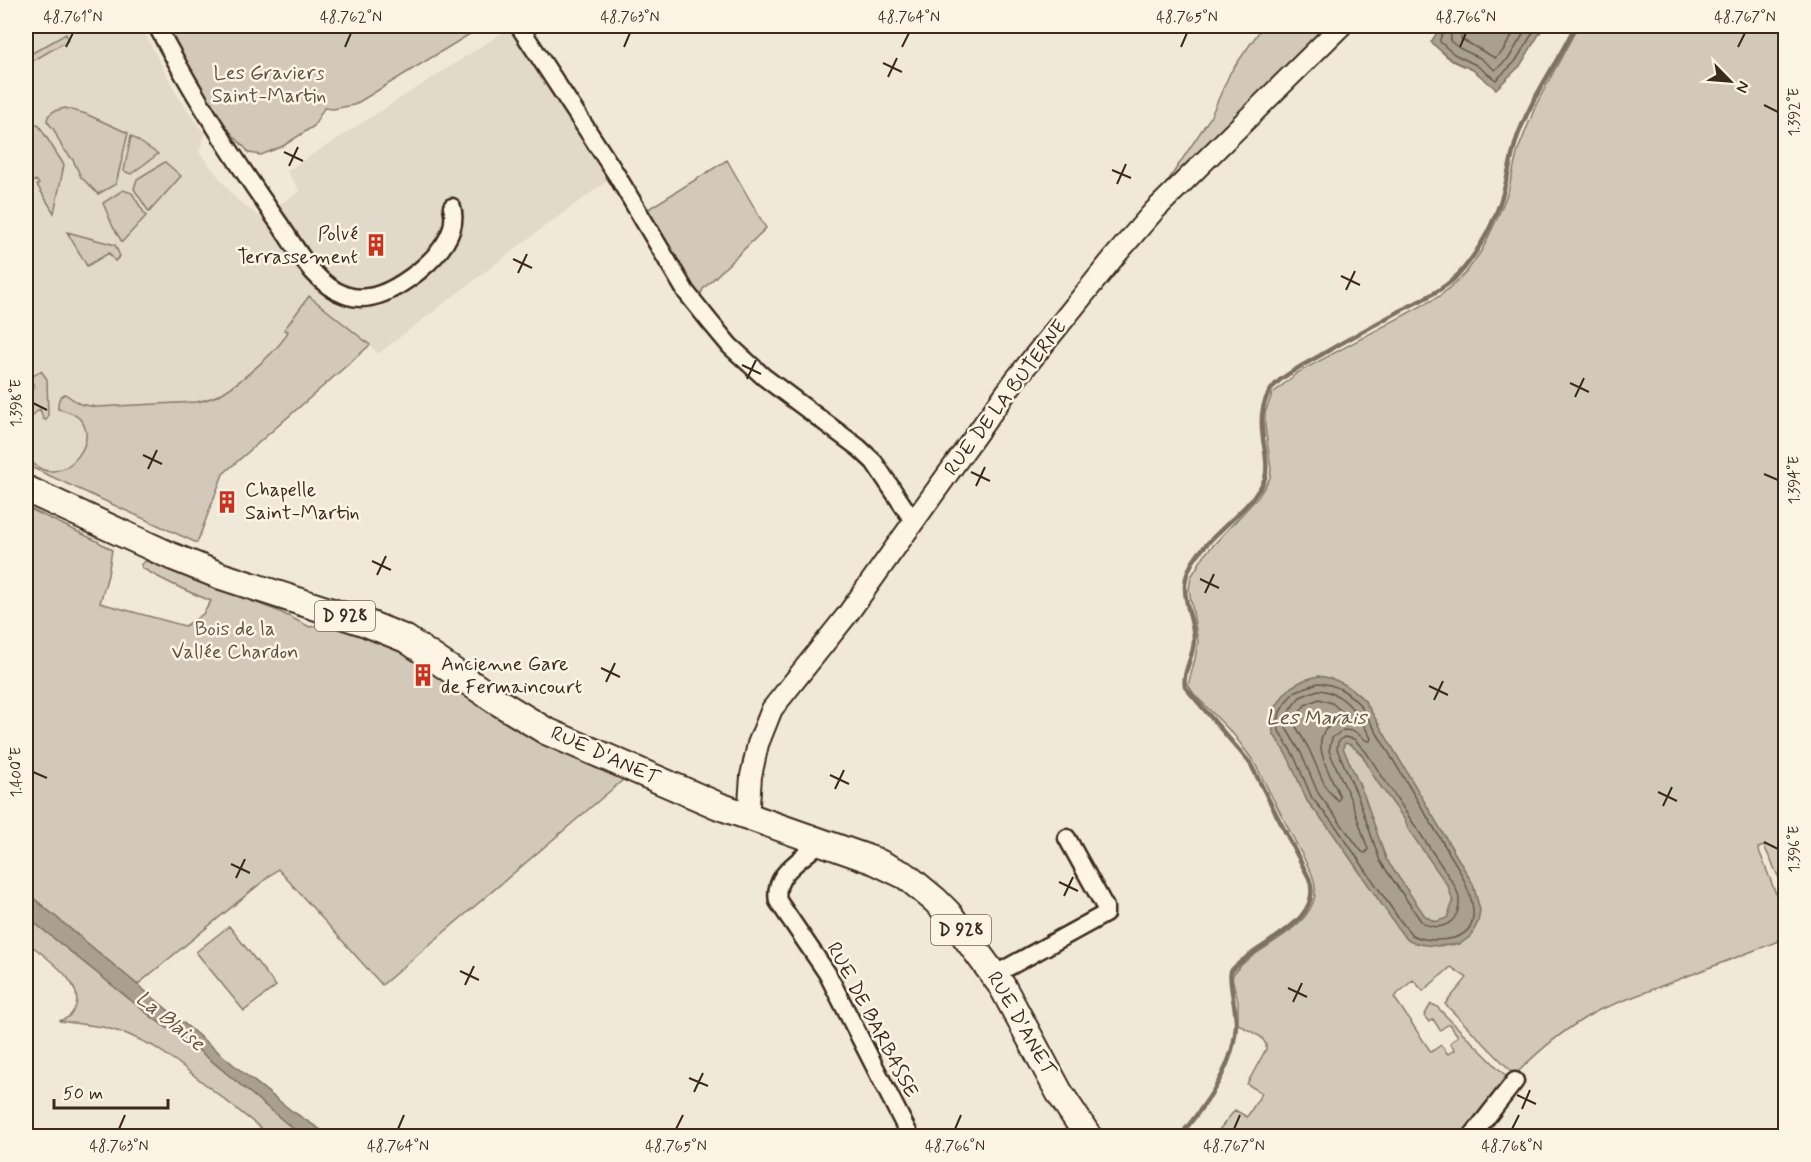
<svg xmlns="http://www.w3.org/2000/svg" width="1811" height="1162" font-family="Mynerve,sans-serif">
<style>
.built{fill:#e1d9c9}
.green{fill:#d2c9ba;stroke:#867a6c;stroke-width:1.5}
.water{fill:#aaa091;stroke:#7e7163;stroke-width:1.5;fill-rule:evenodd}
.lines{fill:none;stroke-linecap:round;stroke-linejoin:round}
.shore{stroke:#67594c;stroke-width:1.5}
.stream{stroke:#7e7163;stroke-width:4.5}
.minor-casing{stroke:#3b2a1e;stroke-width:21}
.tertiary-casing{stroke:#3b2a1e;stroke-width:24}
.primary-casing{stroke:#3b2a1e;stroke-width:30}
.minor{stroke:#fcf5e5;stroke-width:16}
.tertiary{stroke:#fcf5e5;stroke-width:20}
.primary{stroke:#fcf5e5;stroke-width:26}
.ticks{fill:none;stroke:#3b2a1e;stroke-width:2}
.labels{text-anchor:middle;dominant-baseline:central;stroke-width:5;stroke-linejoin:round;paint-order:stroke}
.shield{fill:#fcf5e5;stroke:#75675a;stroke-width:1.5}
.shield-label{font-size:18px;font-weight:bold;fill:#3b2a1e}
.park-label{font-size:20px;fill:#615245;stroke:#fcf5e5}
.poi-label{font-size:20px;fill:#3b2a1e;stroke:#fcf5e5;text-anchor:start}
.street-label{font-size:20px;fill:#3b2a1e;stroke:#fcf5e5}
.water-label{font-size:21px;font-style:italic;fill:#625346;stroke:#fcf5e5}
.neatline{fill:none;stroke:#3b2a1e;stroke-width:2}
.ticks-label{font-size:15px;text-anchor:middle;fill:#3b2a1e}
</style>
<rect width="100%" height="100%" fill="#f0e9d9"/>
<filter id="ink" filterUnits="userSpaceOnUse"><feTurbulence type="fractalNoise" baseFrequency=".0167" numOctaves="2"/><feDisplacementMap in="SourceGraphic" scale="12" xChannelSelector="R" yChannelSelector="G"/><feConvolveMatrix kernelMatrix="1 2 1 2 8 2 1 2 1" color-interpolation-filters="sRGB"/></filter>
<g filter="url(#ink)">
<path class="built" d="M26,26H141L177,95L205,135L199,152L236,199L260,217L300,191L287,171L513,26L613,177L545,226L378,354L370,345L223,474L197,543L26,465Z"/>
<path class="green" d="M167,26H483L354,105L333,109L324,108L314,126L283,146L261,155L249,153L246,149C211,115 188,69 167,26Z
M1263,26H1332L1153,203L1210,118L1230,73Z
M1578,26H1785V891L1764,846L1758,848L1785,917V931L1776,942L1599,1010C1567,1027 1541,1048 1515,1075L1445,1004L1467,978L1451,967L1423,991L1413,980L1394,997L1431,1052L1441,1045L1448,1054L1455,1050L1450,1043L1458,1036L1449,1024L1440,1030L1433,1019L1429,1022L1424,1016L1431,1004L1436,1006L1510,1080L1464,1136H1214L1235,1110L1247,1117L1262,1093L1247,1084L1266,1049V1044L1261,1037L1238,1024V1001L1232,978L1234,973C1256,943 1332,925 1312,874L1254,762L1234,735L1194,694L1188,685L1195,659L1198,642L1189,589L1191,577L1205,554L1258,497L1270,478L1271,469L1265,426V413L1272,394L1297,373L1440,296L1465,274L1482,250L1496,221L1508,192L1518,150L1536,105Z
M66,34L69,40L26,65V44L29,55Z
M65,108L86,114L128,133L116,184L98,194L81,177L73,160L62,147L54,130L47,121L48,116L54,111Z
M38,124L64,165L54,213L37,185L39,184L36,180L28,185L26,184V130Z
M131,136L158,154L131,174L124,171Z
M727,160L766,228L703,289L699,299L645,211Z
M165,162L181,176L149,212L134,189L137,179Z
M123,190L132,193L146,216L122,242L113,227L103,203Z
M67,232L115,245L120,256L115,261L109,253L87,266Z
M309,296L370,345L223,474L197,543L26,465V454C57,507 124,421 58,409C58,402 58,397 65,394L80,404L96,407L197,402C206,400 216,397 224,392C240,382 282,348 288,331L284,330Z
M41,371L47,379L48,416L46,420L43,419L40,409L34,414L26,425V394L35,387L29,378Z
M26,507L97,541L112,550L108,575L100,603L185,626L203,614L211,601C186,591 164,581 142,568L141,564L146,561L278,611L310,627L333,622L388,641L409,658L423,661L630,774L382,985L278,869L137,985L26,892Z
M26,916L153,1018L202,1053L302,1136H271L177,1062L153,1046L127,1034L103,1027L59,1021C66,1019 70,1017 74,1010C89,984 42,955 26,941Z
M229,926L276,986L244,1011L196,952Z"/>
<path class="water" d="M1441,26H1544L1520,66L1496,89L1473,70L1451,60L1431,42Z
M1318,676C1338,678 1351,687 1365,701L1473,884L1480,910L1478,922L1471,936L1460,944L1437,946L1418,944L1409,941L1402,934L1332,832L1307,801L1289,759L1273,733L1272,722L1274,710L1283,696L1291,687L1304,680ZM1345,743L1351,745L1362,755L1376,780L1405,820L1408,829L1448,886L1453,902L1447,918L1435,922L1425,916L1386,859L1364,795L1343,748Z
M26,892L246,1075L292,1111L330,1136H302L202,1053L153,1018L26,916Z"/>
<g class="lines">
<path class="shore" d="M1446,26L1440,39V42L1454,54L1476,65L1496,80L1515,62L1537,26
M1453,26L1450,41L1459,48L1480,58L1495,70L1509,58L1528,26
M1462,26L1461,39L1495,58L1502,52L1518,26
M1318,683C1336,684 1348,692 1360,705L1457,866C1469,889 1490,932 1449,939C1436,941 1424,941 1412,935L1399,919L1337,828L1312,798L1294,756L1279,731L1278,722L1280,712L1288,699L1296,691Z
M1318,690C1346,692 1359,716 1371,738L1370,741H1367L1354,731L1343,730L1332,738L1329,751L1351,800L1368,849L1366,853L1362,852L1318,793L1301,753L1286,728L1287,715L1294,704L1300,697Z
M1319,699L1332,703L1348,717L1346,720C1299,728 1330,772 1340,797L1338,801L1326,788L1309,749L1295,725L1296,718L1305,705Z
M1344,737L1354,739L1366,752L1453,883C1456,889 1460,895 1459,902C1459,924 1437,934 1421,921L1380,861L1358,797L1337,749L1338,742Z"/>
<path class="stream" d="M1180,1136C1206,1104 1236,1065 1236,1021C1236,1009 1228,979 1231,971C1253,944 1326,923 1309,878L1250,763L1185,687C1182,671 1195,655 1194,638C1193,620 1184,603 1185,585C1187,545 1251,515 1265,478C1268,469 1266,460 1265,451C1260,425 1258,398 1280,380C1294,369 1311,361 1326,352C1350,338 1374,325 1398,312C1421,300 1448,289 1465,267C1484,243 1499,212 1506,182C1510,167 1512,153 1517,138C1531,98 1557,64 1575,26"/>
<g class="minor-casing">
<path id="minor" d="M157,26C192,93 232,156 276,219C295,245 312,283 345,295C371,305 399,287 419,271C438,255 459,233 452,207
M519,26L616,174L686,292L710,322L730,346L764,377L859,448L874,462L914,522
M821,841C805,859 772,872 778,901L827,973L910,1136
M994,975L1105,914V907L1067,838
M1472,1136L1515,1081"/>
</g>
<g class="tertiary-casing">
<path id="tertiary" d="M748,818L751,776L758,744L772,709L847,615L1015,380L1115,256L1154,211L1341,26"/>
</g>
<g class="primary-casing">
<path id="primary" d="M26,489L171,556L221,576L366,623L406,639L495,700L546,731L719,806L875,861L906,876L935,900L948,913L1002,986L1059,1092L1088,1136"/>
</g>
<use href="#minor" class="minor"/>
<use href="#tertiary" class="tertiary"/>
<use href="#primary" class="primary"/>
</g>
</g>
<path class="ticks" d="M66,47L73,33M345,47L351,33M624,47L630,33M902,47L909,33M1181,47L1187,33M1460,47L1466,33M1738,47L1745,33M883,63L902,72M888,77L897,58M1764,105L1778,112M284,152L303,161M289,166L298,147M1112,170L1131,178M1117,184L1126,164M513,259L532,268M518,273L527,254M1341,276L1360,285M1346,290L1355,271M742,365L761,374M747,379L756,360M1570,383L1589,392M1575,397L1584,378M33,403L47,410M143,455L162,464M148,469L157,450M971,472L990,481M1764,474L1778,480M976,486L985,467M372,561L391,570M377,575L386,556M1200,579L1219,588M1205,593L1214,574M601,668L620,677M606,682L615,663M1429,686L1448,695M1434,700L1443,681M33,772L47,778M830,775L849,784M835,789L844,770M1658,792L1677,801M1663,806L1672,787M1764,842L1778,849M231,864L250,873M236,878L245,859M1059,882L1078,891M1064,896L1073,877M460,971L479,980M465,985L474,966M1288,988L1307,997M1293,1002L1302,983M689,1078L708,1086M694,1092L703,1073M1517,1095L1536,1104M1522,1109L1530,1090M119,1129L125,1115M398,1129L404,1115M676,1129L683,1115M955,1129L961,1115M1234,1129L1240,1115M1512,1129L1519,1115"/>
<defs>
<g id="building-bare" transform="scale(1.8)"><path d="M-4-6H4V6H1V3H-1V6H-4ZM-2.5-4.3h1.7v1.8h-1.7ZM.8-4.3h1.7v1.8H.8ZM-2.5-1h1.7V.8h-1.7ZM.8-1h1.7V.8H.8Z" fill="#c8321e" stroke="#fcf5e5" stroke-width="2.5" paint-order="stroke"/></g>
</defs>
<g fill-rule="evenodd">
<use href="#building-bare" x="376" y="245"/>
<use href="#building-bare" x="227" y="502"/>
<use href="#building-bare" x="423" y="675"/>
</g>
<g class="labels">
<g class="shield">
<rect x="315" y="601" width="60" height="30" rx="4.5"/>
<rect x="931" y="915" width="60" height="30" rx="4.5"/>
</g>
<g class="shield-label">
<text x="345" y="616">D 928</text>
<text x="961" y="930">D 928</text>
</g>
<g class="park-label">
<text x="269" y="73">Les Graviers<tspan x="269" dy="23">Saint-Martin</tspan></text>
<text x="235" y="629">Bois de la<tspan x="235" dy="23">Vallée Chardon</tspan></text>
</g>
<g class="poi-label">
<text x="358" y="234" text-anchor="end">Polvé<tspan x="358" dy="23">Terrassement</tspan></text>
<text x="245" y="490">Chapelle<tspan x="245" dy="23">Saint-Martin</tspan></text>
<text x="441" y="664">Ancienne Gare<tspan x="441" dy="23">de Fermaincourt</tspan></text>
</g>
<g class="street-label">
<text transform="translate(1006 398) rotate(-53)">RUE DE LA BUTERNE</text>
<text transform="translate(605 756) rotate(24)">RUE D'ANET</text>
<text transform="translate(872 1020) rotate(62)">RUE DE BARBASSE</text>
<text transform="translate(1021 1024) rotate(60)">RUE D'ANET</text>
</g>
<g class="water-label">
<text x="1316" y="718">Les Marais</text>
<text transform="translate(170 1021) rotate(39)">La Blaise</text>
</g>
</g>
<rect width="1811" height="1162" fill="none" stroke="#fcf5e5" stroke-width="66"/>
<g transform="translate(1730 81) rotate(115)" stroke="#fcf5e5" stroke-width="4.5" paint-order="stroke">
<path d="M0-4.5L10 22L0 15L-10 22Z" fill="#3b2a1e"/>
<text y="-9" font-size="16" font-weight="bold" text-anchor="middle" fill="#3b2a1e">N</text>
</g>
<path d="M54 1099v9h114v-9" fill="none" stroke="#3b2a1e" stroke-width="3"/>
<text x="63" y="1099" font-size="18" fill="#3b2a1e" stroke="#fcf5e5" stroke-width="4.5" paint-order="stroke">50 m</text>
<rect x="33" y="33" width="1745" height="1096" class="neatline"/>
<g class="ticks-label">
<text x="73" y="22">48.761°N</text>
<text x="351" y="22">48.762°N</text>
<text x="630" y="22">48.763°N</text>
<text x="909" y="22">48.764°N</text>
<text x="1187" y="22">48.765°N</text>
<text x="1466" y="22">48.766°N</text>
<text x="1745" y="22">48.767°N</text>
<text transform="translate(1794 112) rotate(-90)" y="5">1.392°E</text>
<text transform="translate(16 403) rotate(-90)" y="5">1.398°E</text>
<text transform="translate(1794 480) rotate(-90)" y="5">1.394°E</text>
<text transform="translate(16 772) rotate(-90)" y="5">1.400°E</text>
<text transform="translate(1794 849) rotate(-90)" y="5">1.396°E</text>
<text x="119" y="1151">48.763°N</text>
<text x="398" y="1151">48.764°N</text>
<text x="676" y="1151">48.765°N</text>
<text x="955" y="1151">48.766°N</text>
<text x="1234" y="1151">48.767°N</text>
<text x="1512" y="1151">48.768°N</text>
</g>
</svg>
